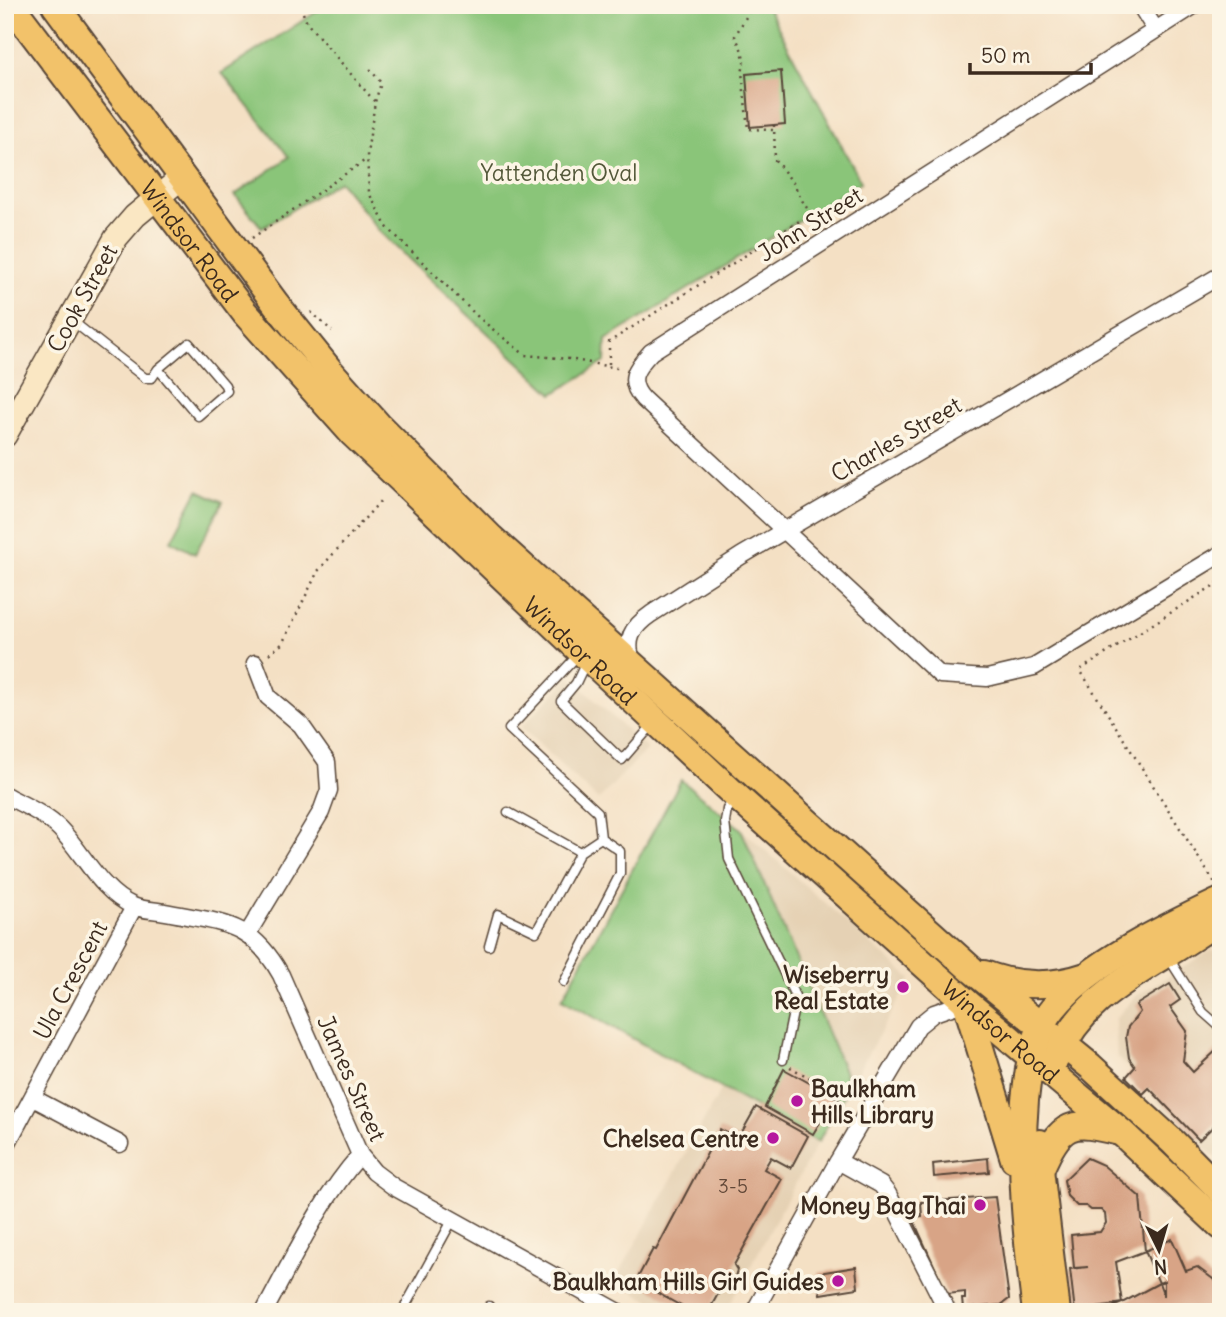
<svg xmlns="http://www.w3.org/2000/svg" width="1226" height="1317" font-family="Delius,sans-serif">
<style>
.built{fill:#e5d1b4}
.green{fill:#8ac579;stroke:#62784c;stroke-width:2}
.building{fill:#d8a486;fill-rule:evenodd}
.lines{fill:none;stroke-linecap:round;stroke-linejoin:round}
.lane-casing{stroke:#574537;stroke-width:11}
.street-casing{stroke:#574537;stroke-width:19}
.secondary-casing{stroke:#574537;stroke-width:26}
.primary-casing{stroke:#574537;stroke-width:30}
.path{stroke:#574537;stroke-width:2.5;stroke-dasharray:2 5;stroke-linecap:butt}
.lane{stroke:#fff;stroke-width:8}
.street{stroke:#fff;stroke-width:16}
.secondary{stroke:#fae7c3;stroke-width:23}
.primary{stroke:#f2c26a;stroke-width:26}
.poi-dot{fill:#b5179e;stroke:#fcf5e5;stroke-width:2.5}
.labels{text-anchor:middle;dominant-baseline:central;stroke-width:7;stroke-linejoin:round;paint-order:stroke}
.number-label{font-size:19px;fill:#624838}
.park-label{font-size:23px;fill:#535839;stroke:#fcf5e5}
.street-label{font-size:23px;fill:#3b2a1e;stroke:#fcf5e5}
.poi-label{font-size:23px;font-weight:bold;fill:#3b2a1e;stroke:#fcf5e5;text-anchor:end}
</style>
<rect width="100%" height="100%" fill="#fcf5e5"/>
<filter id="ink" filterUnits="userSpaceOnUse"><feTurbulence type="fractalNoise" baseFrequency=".0143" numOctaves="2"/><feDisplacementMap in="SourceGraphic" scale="14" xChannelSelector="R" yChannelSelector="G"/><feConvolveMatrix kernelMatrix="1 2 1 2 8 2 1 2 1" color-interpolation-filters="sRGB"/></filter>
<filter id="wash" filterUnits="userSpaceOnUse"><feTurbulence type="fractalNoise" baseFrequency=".00686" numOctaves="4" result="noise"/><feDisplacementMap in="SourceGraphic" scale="28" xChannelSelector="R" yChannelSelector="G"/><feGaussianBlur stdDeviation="1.57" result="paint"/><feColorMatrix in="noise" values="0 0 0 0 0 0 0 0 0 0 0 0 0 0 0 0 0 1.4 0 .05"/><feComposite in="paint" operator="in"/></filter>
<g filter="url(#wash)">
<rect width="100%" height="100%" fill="#f4e0c4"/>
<path class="built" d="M570,677L647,749L598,800L521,727Z
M741,829L911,979L850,1085Z
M1213,949L1221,957V1160L1194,1142L1117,1056L1115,1019L1136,996Z
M722,1088L818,1142L726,1312H669L615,1281Z"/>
<path class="green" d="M327,5H766L861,182L606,340L605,362L553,394L381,233L339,181L262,228L235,195L289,157L222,73Z
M198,490L223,502L195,554L171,541Z
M681,780L741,829L850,1085L818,1142L562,999Z"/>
<g id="blocks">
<path class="building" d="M781,71L785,124L750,127L746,74Z
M1170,984L1180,1000L1170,1007L1187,1031L1183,1061L1193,1072L1218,1049L1221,1052V1119L1199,1140L1149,1088L1143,1094L1126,1077L1135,1067L1129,1058L1126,1037L1128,1027L1140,1012L1136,1005Z
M784,1069L840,1100L830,1117L825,1114L813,1134L765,1107Z
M756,1107L808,1136L791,1168L771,1157L764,1169L782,1179L734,1265L737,1270L734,1280L723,1285L708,1312H692L636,1281L653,1249L656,1250L720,1129L738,1139Z
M988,1158L989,1172L934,1177L933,1164Z
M1087,1158L1103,1165L1140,1197L1145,1251L1172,1239L1186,1271L1197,1267L1221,1285V1312H1174L1170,1307L1159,1312H1097L1103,1309L1104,1311L1122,1303L1090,1308L1092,1312H1075L1070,1269L1088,1267L1074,1268L1071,1235L1100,1232L1106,1223L1105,1214L1101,1210H1091L1086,1206H1077L1067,1196L1064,1180ZM1145,1251L1159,1283L1164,1281V1296L1159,1283L1122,1303L1116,1262Z
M995,1197L1009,1299L1001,1305L963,1309L962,1299H965V1292L947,1294L912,1217L922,1216L921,1202Z
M856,1267L858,1288L820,1294L818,1273Z"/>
</g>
</g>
<g filter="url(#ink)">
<use href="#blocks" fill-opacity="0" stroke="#574537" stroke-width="2"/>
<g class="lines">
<g class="lane-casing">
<path id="lane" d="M71,320L145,378H152L158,369L189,343L225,385L227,391L198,416L158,369
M586,662L576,683L561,701L622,760L654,723
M734,799L727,809L725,822L729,859L796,998L783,1060
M508,812L580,852
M489,946L498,914L536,932L580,852L601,838
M1168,957L1203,1012L1221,1028
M564,982L620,874V851L601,838L598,812L509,729L579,654
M402,1312L453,1219
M486,1312L489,1306"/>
</g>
<g class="street-casing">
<path id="street" d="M1140,5L1155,29
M1195,5L651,352C636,368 626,380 643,399L940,675L987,678L1034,667L1221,554
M633,663C624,640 632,627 651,614L741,556L1221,275
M5,795C23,805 45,814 60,829C84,854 100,891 133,906C142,910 155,910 165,912C221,923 251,920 281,975L360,1155L374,1172L394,1187L619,1312
M248,933L321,812L329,790L327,762L301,725L268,697L255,663
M33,1098L120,1144
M5,1148L134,907
M838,1161L881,1185L888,1194L948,1312
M264,1312C293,1259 320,1200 360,1155
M754,1312L838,1161L918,1026L934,1013L966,1002"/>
</g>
<g class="secondary-casing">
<path id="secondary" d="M5,435L116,238L135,216L181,178"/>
</g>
<g class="primary-casing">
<g id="primary">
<path id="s1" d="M11,5L245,313L353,434L588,658L736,796L966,1002L1121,1132L1221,1226"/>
<path d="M55,5L276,304L330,371L378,425L491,538L972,970L1090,1066L1173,1142L1221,1191"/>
<path d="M984,974C1018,987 1051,988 1086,976"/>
<path d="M966,1002L1014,1159"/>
<path d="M1056,1058C1080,1005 1119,984 1165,955C1184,944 1202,931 1221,920"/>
<path d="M1040,1143V1169L1057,1312"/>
<path d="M1041,1168C1061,1121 1072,1120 1119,1132"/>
<path d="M1036,1312C1027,1241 1019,1171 1025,1100C1028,1075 1030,1051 1041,1028C1046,1016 1057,1003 1066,994C1103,957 1173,924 1221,901"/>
</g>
</g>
<path class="path" d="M753,5L735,36C741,48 747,58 742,72L748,129L773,130
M303,13L307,23L375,102L367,154L369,193L386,226L479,318L525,355L569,359L622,369
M370,69L381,83L375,102
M774,125L775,160L794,184L804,204L820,225
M252,238L367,159
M311,312L332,331
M609,364V342L812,213
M269,654L282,644L318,571L383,498
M1214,882L1080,670L1221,581
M790,1067L849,1099
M964,1312L1000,1308"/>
<use href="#lane" class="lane"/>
<use href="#street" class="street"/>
<use href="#secondary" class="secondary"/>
<use href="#primary" class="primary"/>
</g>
</g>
<g class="poi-dot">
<circle cx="903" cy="987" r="7"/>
<circle cx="797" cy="1101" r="7"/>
<circle cx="773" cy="1138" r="7"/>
<circle cx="980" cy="1205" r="7"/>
<circle cx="838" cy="1281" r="7"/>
</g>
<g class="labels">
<g class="number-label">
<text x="733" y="1186">3-5</text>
</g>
<g class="park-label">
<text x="559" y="172">Yattenden Oval</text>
</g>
<g class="street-label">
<text transform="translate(810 224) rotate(-32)">John Street</text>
<text stroke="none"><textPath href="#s1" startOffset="296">Windsor Road</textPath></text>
<text transform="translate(82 298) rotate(-61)">Cook Street</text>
<text transform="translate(896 439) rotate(-30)">Charles Street</text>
<text stroke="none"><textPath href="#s1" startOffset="863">Windsor Road</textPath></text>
<text transform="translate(70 980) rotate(-62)">Ula Crescent</text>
<text stroke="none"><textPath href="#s1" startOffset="1430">Windsor Road</textPath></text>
<text transform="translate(352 1078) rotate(66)">James Street</text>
</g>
<g class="poi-label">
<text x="889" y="974">Wiseberry<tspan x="889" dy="26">Real Estate</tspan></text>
<text x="811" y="1088" text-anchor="start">Baulkham<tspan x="811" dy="26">Hills Library</tspan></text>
<text x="759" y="1138">Chelsea Centre</text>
<text x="966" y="1205">Money Bag Thai</text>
<text x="824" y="1281">Baulkham Hills Girl Guides</text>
</g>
</g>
<rect width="1226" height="1317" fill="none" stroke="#fcf5e5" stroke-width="28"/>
<g transform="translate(1159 1250) rotate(175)" stroke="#fcf5e5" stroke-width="5" paint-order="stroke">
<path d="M0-5L12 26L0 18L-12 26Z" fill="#3b2a1e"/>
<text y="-10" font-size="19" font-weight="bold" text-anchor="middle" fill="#3b2a1e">N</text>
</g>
<path d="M970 63v10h121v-10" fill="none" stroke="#3b2a1e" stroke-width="3.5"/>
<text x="981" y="63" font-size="21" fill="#3b2a1e" stroke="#fcf5e5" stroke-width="5" paint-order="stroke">50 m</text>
</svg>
